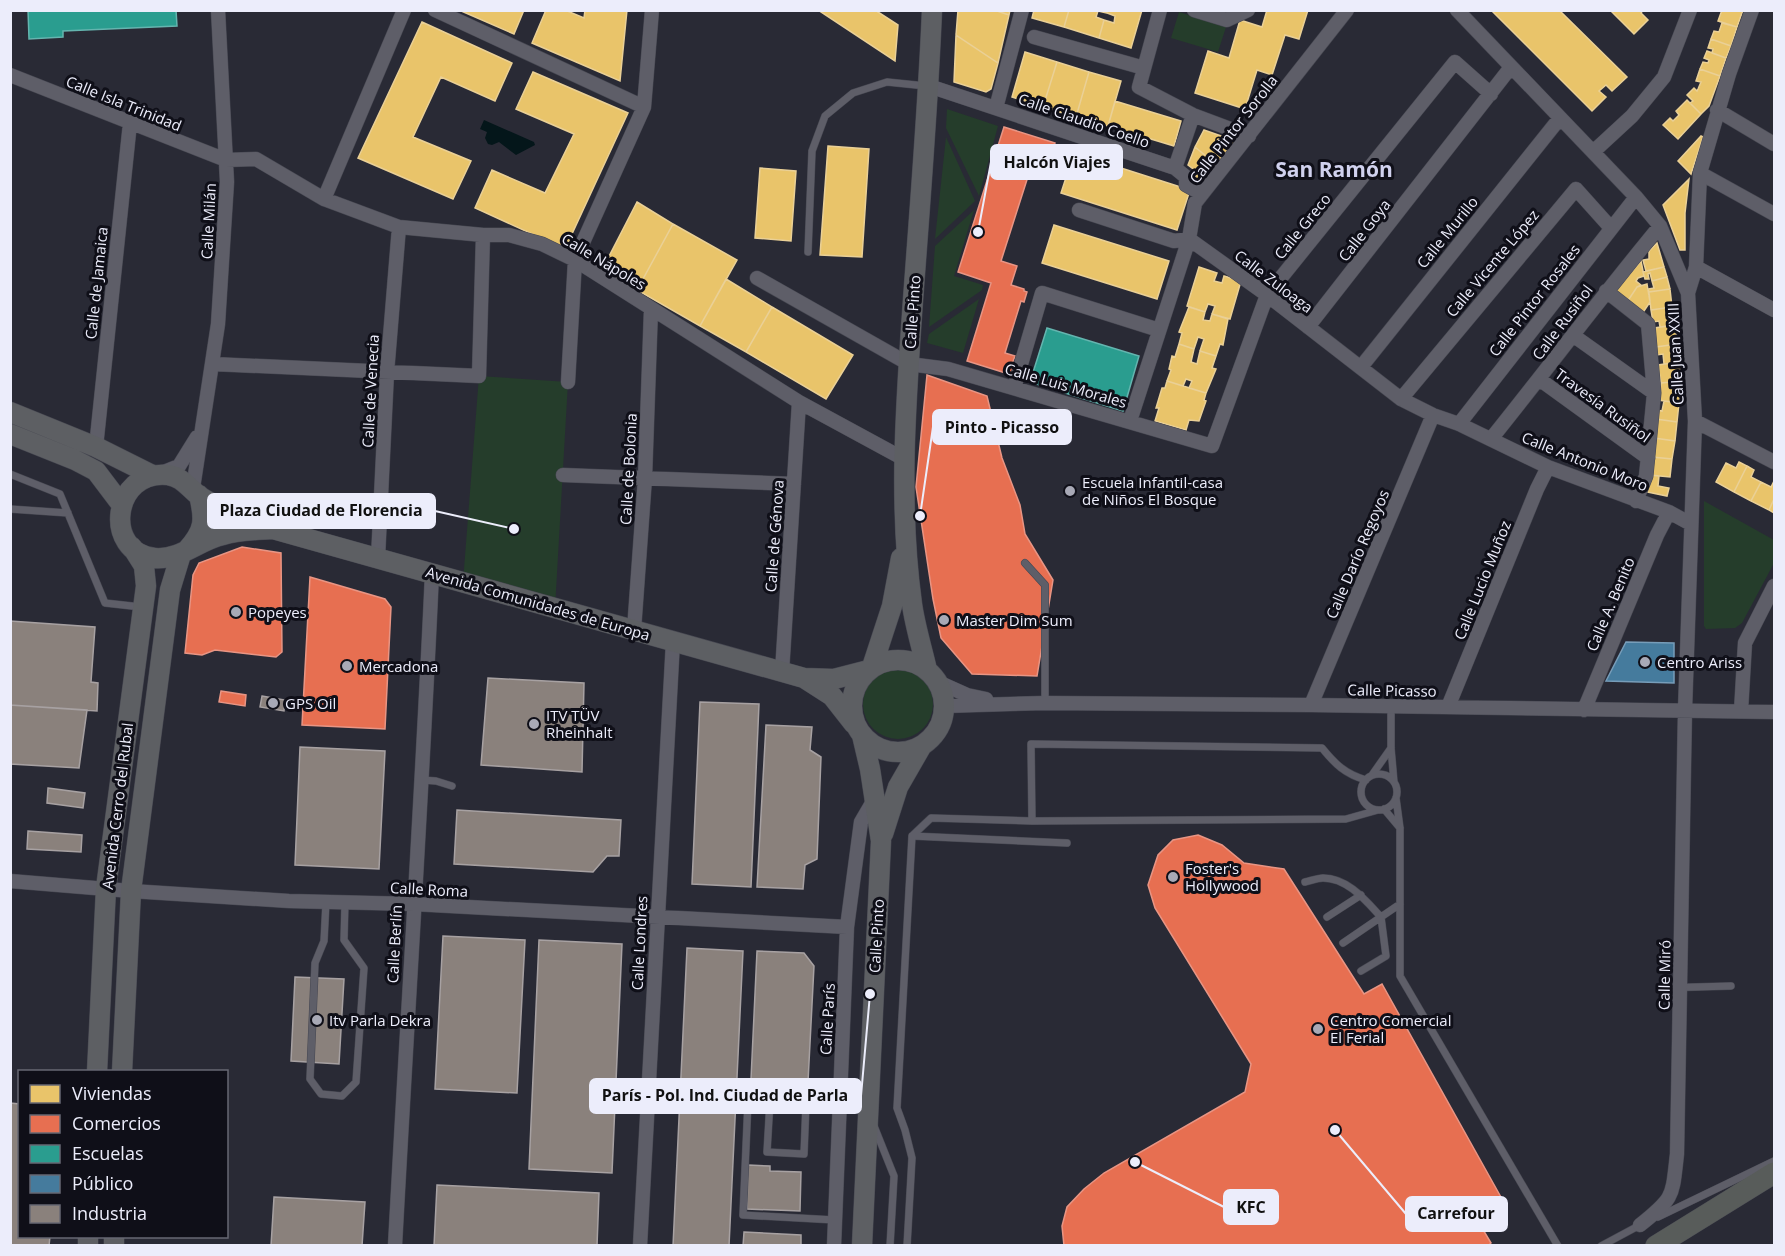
<svg xmlns="http://www.w3.org/2000/svg" width="1785" height="1256" font-family="'Open Sans',sans-serif">
<style>
.green{fill:#253d2b}
.water{fill:#04161a}
.homes{fill:#e9c46a;stroke:#ead096;stroke-width:1.5}
.shops{fill:#e76f51;stroke:#e89584;stroke-width:1.5}
.schools{fill:#2a9d8f;stroke:#64b5af;stroke-width:1.5}
.public{fill:#457b9d;stroke:#779db9;stroke-width:1.5}
.industry{fill:#8a817c;stroke:#a7a1a2;stroke-width:1.5}
.lines{fill:none;stroke-linecap:round;stroke-linejoin:round}
.lane-casing{stroke:#464751;stroke-width:8}
.street-casing{stroke:#464751;stroke-width:15}
.secondary-casing{stroke:#464751;stroke-width:21}
.primary-casing{stroke:#464751;stroke-width:22}
.lane{stroke:#5e5e68;stroke-width:7}
.street{stroke:#5e5e68;stroke-width:14}
.secondary{stroke:#5d5f63;stroke-width:20}
.primary{stroke:#585c5a;stroke-width:21}
.poi-dot{fill:#a8a9b6;stroke:#0f0f18;stroke-width:2}
.labels{text-anchor:middle;dominant-baseline:central;stroke-width:6;stroke-linejoin:round;paint-order:stroke}
.street-label{font-size:15px;fill:#ecedfb;stroke:#0f0f18}
.poi-label{font-size:15px;fill:#ecedfb;stroke:#0f0f18;text-anchor:start}
.district-label{font-size:21px;font-weight:bold;fill:#d0d1ee;stroke:#0f0f18}
.leader{fill:none;stroke:#ecedfb;stroke-width:2}
.callout-dot{fill:#ecedfb;stroke:#0f0f18;stroke-width:2}
.callout{fill:#ecedfb;stroke:#ecedfb;stroke-width:2}
.callout-label{font-size:16px;text-anchor:middle;font-weight:bold;fill:#111}
</style>
<rect width="100%" height="100%" fill="#292a35"/>
<path class="green" d="M1179,12L1226,27L1218,52L1171,38Z
M947,109L998,126L979,196L946,128Z
M946,137L975,201L935,239Z
M974,210L954,276L983,285L982,290L929,327L935,246Z
M979,299L963,353L927,343L929,334Z
M479,376L568,382L555,608L463,582Z
M1704,501L1774,540V563L1742,623L1735,628L1706,629L1704,626Z
M863 704a35 35 0 1 1 70 0a35 35 0 1 1-70 0Z"/>
<path class="water" d="M484,120L534,142L535,145L516,155L499,142L492,145L488,144L485,138L487,132L480,129Z"/>
<path class="homes" d="M459,10H524L514,34Z
M546,10H565L584,18L585,10H627L620,81L532,43Z
M818,10H875L898,25L895,61Z
M958,10H994L1009,15L998,63L956,35Z
M994,10H1010L1009,15Z
M1034,10H1069L1064,27L1032,18Z
M1069,10H1107V13L1098,11L1096,17L1104,20L1099,38L1064,27Z
M1107,10H1142L1131,48L1099,38L1104,20L1114,23L1115,16L1107,13Z
M1267,10H1308L1299,39L1285,35L1272,75L1257,70L1245,109L1195,93L1208,51L1229,58L1240,20L1262,27Z
M1491,10H1559L1627,77L1612,91L1606,85L1599,91L1606,97L1592,111Z
M1610,10H1643L1641,13L1648,20L1634,34Z
M1722,10H1743L1737,27L1718,21Z
M422,22L512,63L495,101L441,77L413,137L471,161L453,199L358,158Z
M1722,23L1737,27L1731,46L1711,39L1714,31L1719,32Z
M956,35L998,63L991,89L986,92L954,82Z
M1711,39L1731,46L1726,58L1712,53L1713,49L1708,48Z
M1707,51L1726,58L1720,76L1700,69L1703,62L1708,63L1709,60L1704,58Z
M1025,52L1057,62L1043,107L1012,97Z
M1057,62L1089,72L1076,117L1043,107Z
M1700,69L1720,76L1709,106L1701,114L1690,103L1693,101L1687,95L1694,88L1697,91L1698,89L1701,82L1696,81Z
M533,72L628,113L565,249L475,208L492,170L545,193L574,134L516,109Z
M1089,72L1121,81L1108,126L1076,117Z
M1687,100L1701,114L1678,139L1663,125L1670,118L1673,121L1679,115L1676,111Z
M1115,101L1181,121L1174,146L1108,126Z
M1204,130L1236,141L1216,164L1195,147Z
M1701,136L1703,137L1691,174L1678,161Z
M828,146L869,149L862,257L820,255Z
M1195,147L1216,164L1205,178L1188,165Z
M1074,153L1190,190L1177,230L1061,193Z
M760,168L796,171L791,241L755,238Z
M1198,173L1205,178L1197,188L1190,183Z
M1689,179L1685,213V250H1680L1663,205Z
M637,202L673,224L637,290L603,268Z
M673,224L737,260L700,326L637,290Z
M1054,225L1169,261L1157,299L1042,263Z
M1657,243L1664,267L1646,271L1643,260L1649,259V251Z
M1641,261L1644,276L1638,278L1636,281L1641,285L1637,287L1627,302L1614,292Z
M1199,267L1217,273L1214,281L1222,283L1224,276L1241,281L1230,319L1212,314L1215,306L1208,304L1205,312L1187,306Z
M1664,267L1667,277L1652,281L1650,273L1648,274L1649,279H1645L1643,272Z
M1667,277L1670,289L1649,292L1648,289L1654,288L1652,281Z
M726,279L772,307L746,352L700,326Z
M1647,284L1650,302L1642,314L1627,302L1637,287Z
M1670,289L1672,307L1651,310L1649,292Z
M772,307L853,355L826,399L746,352Z
M1189,307L1205,312L1203,320L1210,321L1212,314L1228,319L1223,345L1220,344L1216,356L1200,351L1204,339L1198,337L1194,349L1179,344L1182,333L1179,332Z
M1672,307L1675,325L1660,327L1659,321L1653,322L1651,310Z
M1675,325L1677,344L1656,347L1654,328Z
M1179,344L1194,349L1191,362L1197,364L1200,351L1216,356L1212,368L1216,369L1206,393L1189,388L1192,381L1186,379L1183,386L1167,381L1171,370L1169,369L1172,356L1175,357Z
M1677,344L1679,362L1664,364L1663,354L1657,355L1656,347Z
M1679,362L1682,381L1661,383L1658,365Z
M1167,381L1206,393L1204,400L1206,401L1199,421L1189,420L1186,430L1155,421L1159,408H1156L1162,388H1165Z
M1682,381L1679,403L1658,400L1661,383Z
M1664,401L1679,403L1677,422L1656,419L1657,410L1662,411Z
M1656,419L1677,422L1675,441L1654,438Z
M1654,438L1675,441L1672,459L1652,457Z
M1652,457L1672,459L1670,477L1650,475Z
M1739,462L1747,466L1734,492L1716,482L1726,463L1736,468Z
M1747,466L1754,470L1751,477L1761,482L1751,501L1734,492Z
M1650,475L1659,476L1658,486L1669,488L1667,496L1647,492Z
M1774,481V499L1769,510L1751,501L1761,482L1771,487Z
M1774,499V513L1769,510Z"/>
<path class="shops" d="M1004,127L1055,143L1050,159L1046,158L1043,167L1032,164L1001,261L1017,266L1011,285L1024,289V291L1027,292L1024,302L1021,301L1005,353L1015,356L1012,364L1015,365L1012,375L967,361L991,283L958,272Z
M927,375L987,396L1002,458L1020,505L1025,534L1053,580L1037,676L972,674L941,638L933,599L916,487Z
M242,547L281,553L282,652L276,657L215,650L202,655L185,653L193,575L199,563Z
M310,577L385,599L391,607L385,729L302,725Z
M221,691L246,695L245,706L219,702Z
M1198,835L1222,845L1244,863L1284,869L1364,994L1382,984L1502,1199L1476,1218L1491,1243L1488,1246H1064L1062,1226L1067,1207L1084,1189L1104,1173L1245,1092L1251,1064L1155,908L1148,885L1158,855L1173,840Z"/>
<path class="schools" d="M28,10H176L177,26L63,31V37L29,39Z
M1047,328L1139,356L1123,411L1030,382Z"/>
<path class="public" d="M1626,642L1674,643V683L1606,681Z"/>
<path class="industry" d="M10,621L95,627L91,682L98,683L97,711L10,705Z
M488,678L584,683L582,772L481,765Z
M262,696L285,700L284,711L260,707Z
M700,702L759,704L751,887L692,884Z
M10,705L87,710L79,768L10,764Z
M766,725L812,727L810,750L821,757L817,859L805,865L803,889L757,887Z
M300,747L385,751L379,869L295,865Z
M48,788L85,793L83,808L47,803Z
M457,810L621,820L619,856H607L593,872L454,864Z
M28,831L82,835L81,852L27,849Z
M443,936L525,940L517,1093L435,1089Z
M539,940L622,944L612,1173L529,1169Z
M687,948L743,951L729,1246H673Z
M757,951L804,953L814,966L808,1082L751,1079Z
M295,977L344,979L339,1064L291,1061Z
M10,1103L20,1104V1236H50L49,1246H10Z
M748,1165L770,1166V1171L801,1172L800,1211L747,1209Z
M437,1185L599,1193L597,1246H434Z
M274,1197L365,1202L362,1246H271Z
M744,1232L801,1235V1246H743Z"/>
<g class="lines">
<g class="lane-casing">
<path id="lane" d="M808,252L812,151L825,116L853,93L887,82L926,86
M10,474L60,494L105,603L141,607
M10,509L68,513
M1025,563L1045,585V703
M1391,706V748L1394,782
M1361 792a18 18 0 1 1 36 0a18 18 0 1 1-36 0Z
M1372,775L1391,748
M422,780L436,781L452,786
M1366,780C1345,774 1335,764 1322,748L1031,744L1032,821L1346,819L1378,810
M1396,798L1400,828V976L1558,1246
M1384,809L1400,828
M912,836L1067,843
M1305,882C1310,881 1318,878 1323,878C1348,878 1366,901 1381,917L1400,904
M326,902L324,941L315,963L310,1079L321,1094L342,1096L356,1082L364,968L344,940L345,902
M1327,917L1361,895
M1343,943L1381,917L1386,956L1361,971
M1660,988L1731,986
M806,1103L804,1154L767,1152L770,1101L806,1103H812L819,1090
M874,1126L894,1176L890,1246
M1658,1217L1774,1161
M835,1220L743,1215L748,1101L760,1087L840,1091
M907,1246L912,1158L905,1130L897,1108L912,836L931,818L1032,821
M1601,1246L1642,1224"/>
</g>
<g class="street-casing">
<path id="street" d="M435,10L644,107
M1160,10L1139,87L1193,115L1249,136
M1194,10L1227,20L1248,10
M1457,10L1636,197L1660,226L1688,293L1695,421L1685,710L1677,1154C1672,1197 1675,1197 1640,1225
M1034,37L1144,68
M10,75L226,160L256,159L324,199L399,227L483,235H509L542,244L575,260L799,402L904,459
M929,86L1175,168L1193,115
M996,108L1022,10
M1717,110L1774,144
M1593,152L1632,116L1664,77L1690,10
M1175,168L1186,177V185L1202,194
M1700,173L1774,214
M324,199L404,10
M1079,210L1174,241L1189,239L1267,295L1401,399L1433,415L1459,424L1548,467L1669,512L1691,524
M1696,267L1774,310
M757,278L909,364L948,369L1212,446L1267,295L1455,62L1491,94
M1606,291L1648,324L1654,393L1646,476L1636,501
M1688,293L1696,267L1700,173L1729,74L1752,10
M1308,327L1511,67
M1574,336L1654,393
M213,364L479,376L483,235
M1361,367L1560,118
M1539,379L1648,458
M568,382L575,260L644,107L652,10
M1014,388L1042,293L1159,330
M1401,399L1576,189L1611,228
M1130,421L1189,239L1195,203L1347,10
M1695,421L1774,462
M1459,424L1636,197
M1491,439C1548,368 1602,296 1660,226
M96,447L130,123
M159,474L179,466L197,437
M563,475L794,484
M193,488L218,324L227,182L218,10
M378,558L387,373L399,227
M634,630L645,478L651,309
M782,672L799,402
M938,682L967,695L986,699
M1311,705L1433,415
M944,706L1045,703L1311,705L1774,712
M1448,707L1537,489L1548,467
M1584,710L1657,535L1669,512
M1741,711L1745,643L1774,586
M10,881L131,891L289,901L413,904L847,927
M395,1246C407,1021 422,797 432,573
M640,1246L673,641
M834,1246L847,927L861,822L875,798"/>
</g>
<g class="secondary-casing">
<path id="secondary" d="M10,412L96,447L152,475
M10,434L75,460L96,471L121,504
M273,529C257,530 239,530 223,535C199,540 181,560 155,558C102,553 112,469 168,475C182,477 188,487 198,495C206,501 217,506 226,511C241,518 258,523 273,529L804,678L834,679L869,670
M187,550C205,530 205,520 199,495
M852 706a46 46 0 1 1 92 0a46 46 0 1 1-92 0Z
M872,667L892,606L901,558
M927,670C922,648 915,626 912,604C898,503 906,401 913,300C920,204 928,107 932,10
M804,678L832,696L854,724
M862,735L870,769L881,841L862,1246
M883,834L898,787L921,747
M97,1072L106,888L146,586L144,566L132,547
M122,1072L131,891L170,590L181,554
M88,1246V1236
M114,1246V1236"/>
</g>
<g class="primary-casing">
<path id="primary" d="M1656,1246L1774,1173"/>
</g>
<use href="#lane" class="lane"/>
<use href="#street" class="street"/>
<use href="#secondary" class="secondary"/>
<use href="#primary" class="primary"/>
</g>
<g class="poi-dot">
<circle cx="1070" cy="491" r="6"/>
<circle cx="236" cy="612" r="6"/>
<circle cx="944" cy="620" r="6"/>
<circle cx="1645" cy="662" r="6"/>
<circle cx="347" cy="666" r="6"/>
<circle cx="273" cy="703" r="6"/>
<circle cx="534" cy="724" r="6"/>
<circle cx="1173" cy="877" r="6"/>
<circle cx="317" cy="1020" r="6"/>
<circle cx="1318" cy="1029" r="6"/>
</g>
<g class="labels">
<g class="street-label">
<text transform="translate(124 103) rotate(22)">Calle Isla Trinidad</text>
<text transform="translate(1084 120) rotate(19)">Calle Claudio Coello</text>
<text transform="translate(1233 129) rotate(-52)">Calle Pintor Sorolla</text>
<text transform="translate(208 221) rotate(-87)">Calle Milán</text>
<text transform="translate(1302 226) rotate(-51)">Calle Greco</text>
<text transform="translate(1364 230) rotate(-52)">Calle Goya</text>
<text transform="translate(1447 232) rotate(-51)">Calle Murillo</text>
<text transform="translate(604 261) rotate(31)">Calle Nápoles</text>
<text transform="translate(1492 263) rotate(-50)">Calle Vicente López</text>
<text transform="translate(1274 281) rotate(37)">Calle Zuloaga</text>
<text transform="translate(96 283) rotate(-84)">Calle de Jamaica</text>
<text transform="translate(1534 300) rotate(-52)">Calle Pintor Rosales</text>
<text transform="translate(912 312) rotate(-86)">Calle Pinto</text>
<text transform="translate(1562 322) rotate(-53)">Calle Rusiñol</text>
<text transform="translate(1675 354) rotate(-93)">Calle Juan XXIII</text>
<text transform="translate(1066 385) rotate(16)">Calle Luis Morales</text>
<text transform="translate(370 391) rotate(-87)">Calle de Venecia</text>
<text transform="translate(1603 405) rotate(36)">Travesía Rusiñol</text>
<text transform="translate(1585 461) rotate(22)">Calle Antonio Moro</text>
<text transform="translate(628 469) rotate(-87)">Calle de Bolonia</text>
<text transform="translate(774 536) rotate(-86)">Calle de Génova</text>
<text transform="translate(1357 554) rotate(-67)">Calle Darío Regoyos</text>
<text transform="translate(1482 580) rotate(-68)">Calle Lucio Muñoz</text>
<text transform="translate(538 603) rotate(16)">Avenida Comunidades de Europa</text>
<text transform="translate(1610 604) rotate(-67)">Calle A. Benito</text>
<text transform="translate(1392 690) rotate(1)">Calle Picasso</text>
<text transform="translate(117 806) rotate(-83)">Avenida Cerro del Rubal</text>
<text transform="translate(429 889) rotate(3)">Calle Roma</text>
<text transform="translate(876 936) rotate(-87)">Calle Pinto</text>
<text transform="translate(639 943) rotate(-87)">Calle Londres</text>
<text transform="translate(394 944) rotate(-87)">Calle Berlín</text>
<text transform="translate(1664 975) rotate(-89)">Calle Miró</text>
<text transform="translate(827 1019) rotate(-87)">Calle París</text>
</g>
<g class="poi-label">
<text x="1082" y="482">Escuela Infantil-casa<tspan x="1082" dy="17">de Niños El Bosque</tspan></text>
<text x="248" y="612">Popeyes</text>
<text x="956" y="620">Master Dim Sum</text>
<text x="1657" y="662">Centro Ariss</text>
<text x="359" y="666">Mercadona</text>
<text x="285" y="703">GPS Oil</text>
<text x="546" y="715">ITV TÜV<tspan x="546" dy="17">Rheinhalt</tspan></text>
<text x="1185" y="868">Foster's<tspan x="1185" dy="17">Hollywood</tspan></text>
<text x="329" y="1020">Itv Parla Dekra</text>
<text x="1330" y="1020">Centro Comercial<tspan x="1330" dy="17">El Ferial</tspan></text>
</g>
<g class="district-label">
<text x="1334" y="169">San Ramón</text>
</g>
</g>
<path class="leader" d="M978 232L991 162M920 516L933 427M514 529L435 511M870 994L861 1096M1135 1162L1224 1207M1335 1130L1406 1214"/>
<g class="callout-dot">
<circle cx="978" cy="232" r="6"/>
<circle cx="920" cy="516" r="6"/>
<circle cx="514" cy="529" r="6"/>
<circle cx="870" cy="994" r="6"/>
<circle cx="1135" cy="1162" r="6"/>
<circle cx="1335" cy="1130" r="6"/>
</g>
<g class="callout">
<rect x="991" y="145" width="131" height="34" rx="6"/>
<rect x="933" y="410" width="138" height="34" rx="6"/>
<rect x="208" y="494" width="227" height="34" rx="6"/>
<rect x="590" y="1079" width="271" height="34" rx="6"/>
<rect x="1224" y="1190" width="54" height="34" rx="6"/>
<rect x="1406" y="1197" width="101" height="34" rx="6"/>
</g>
<g class="callout-label">
<text x="1057" y="168">Halcón Viajes</text>
<text x="1002" y="433">Pinto - Picasso</text>
<text x="321" y="516">Plaza Ciudad de Florencia</text>
<text x="725" y="1101">París - Pol. Ind. Ciudad de Parla</text>
<text x="1251" y="1213">KFC</text>
<text x="1456" y="1219">Carrefour</text>
</g>
<rect width="1785" height="1256" fill="none" stroke="#ecedfb" stroke-width="24"/>
<rect x="18" y="1070" width="210" height="168" fill="#0f0f18" stroke="#676873" stroke-width="1.5"/>
<rect x="30" y="1085" width="30" height="18" fill="#e9c46a" stroke="#676873" stroke-width="1.5"/>
<text x="72" y="1100" font-size="18" fill="#ecedfb">Viviendas</text>
<rect x="30" y="1115" width="30" height="18" fill="#e76f51" stroke="#676873" stroke-width="1.5"/>
<text x="72" y="1130" font-size="18" fill="#ecedfb">Comercios</text>
<rect x="30" y="1145" width="30" height="18" fill="#2a9d8f" stroke="#676873" stroke-width="1.5"/>
<text x="72" y="1160" font-size="18" fill="#ecedfb">Escuelas</text>
<rect x="30" y="1175" width="30" height="18" fill="#457b9d" stroke="#676873" stroke-width="1.5"/>
<text x="72" y="1190" font-size="18" fill="#ecedfb">Público</text>
<rect x="30" y="1205" width="30" height="18" fill="#8a817c" stroke="#676873" stroke-width="1.5"/>
<text x="72" y="1220" font-size="18" fill="#ecedfb">Industria</text>
</svg>
